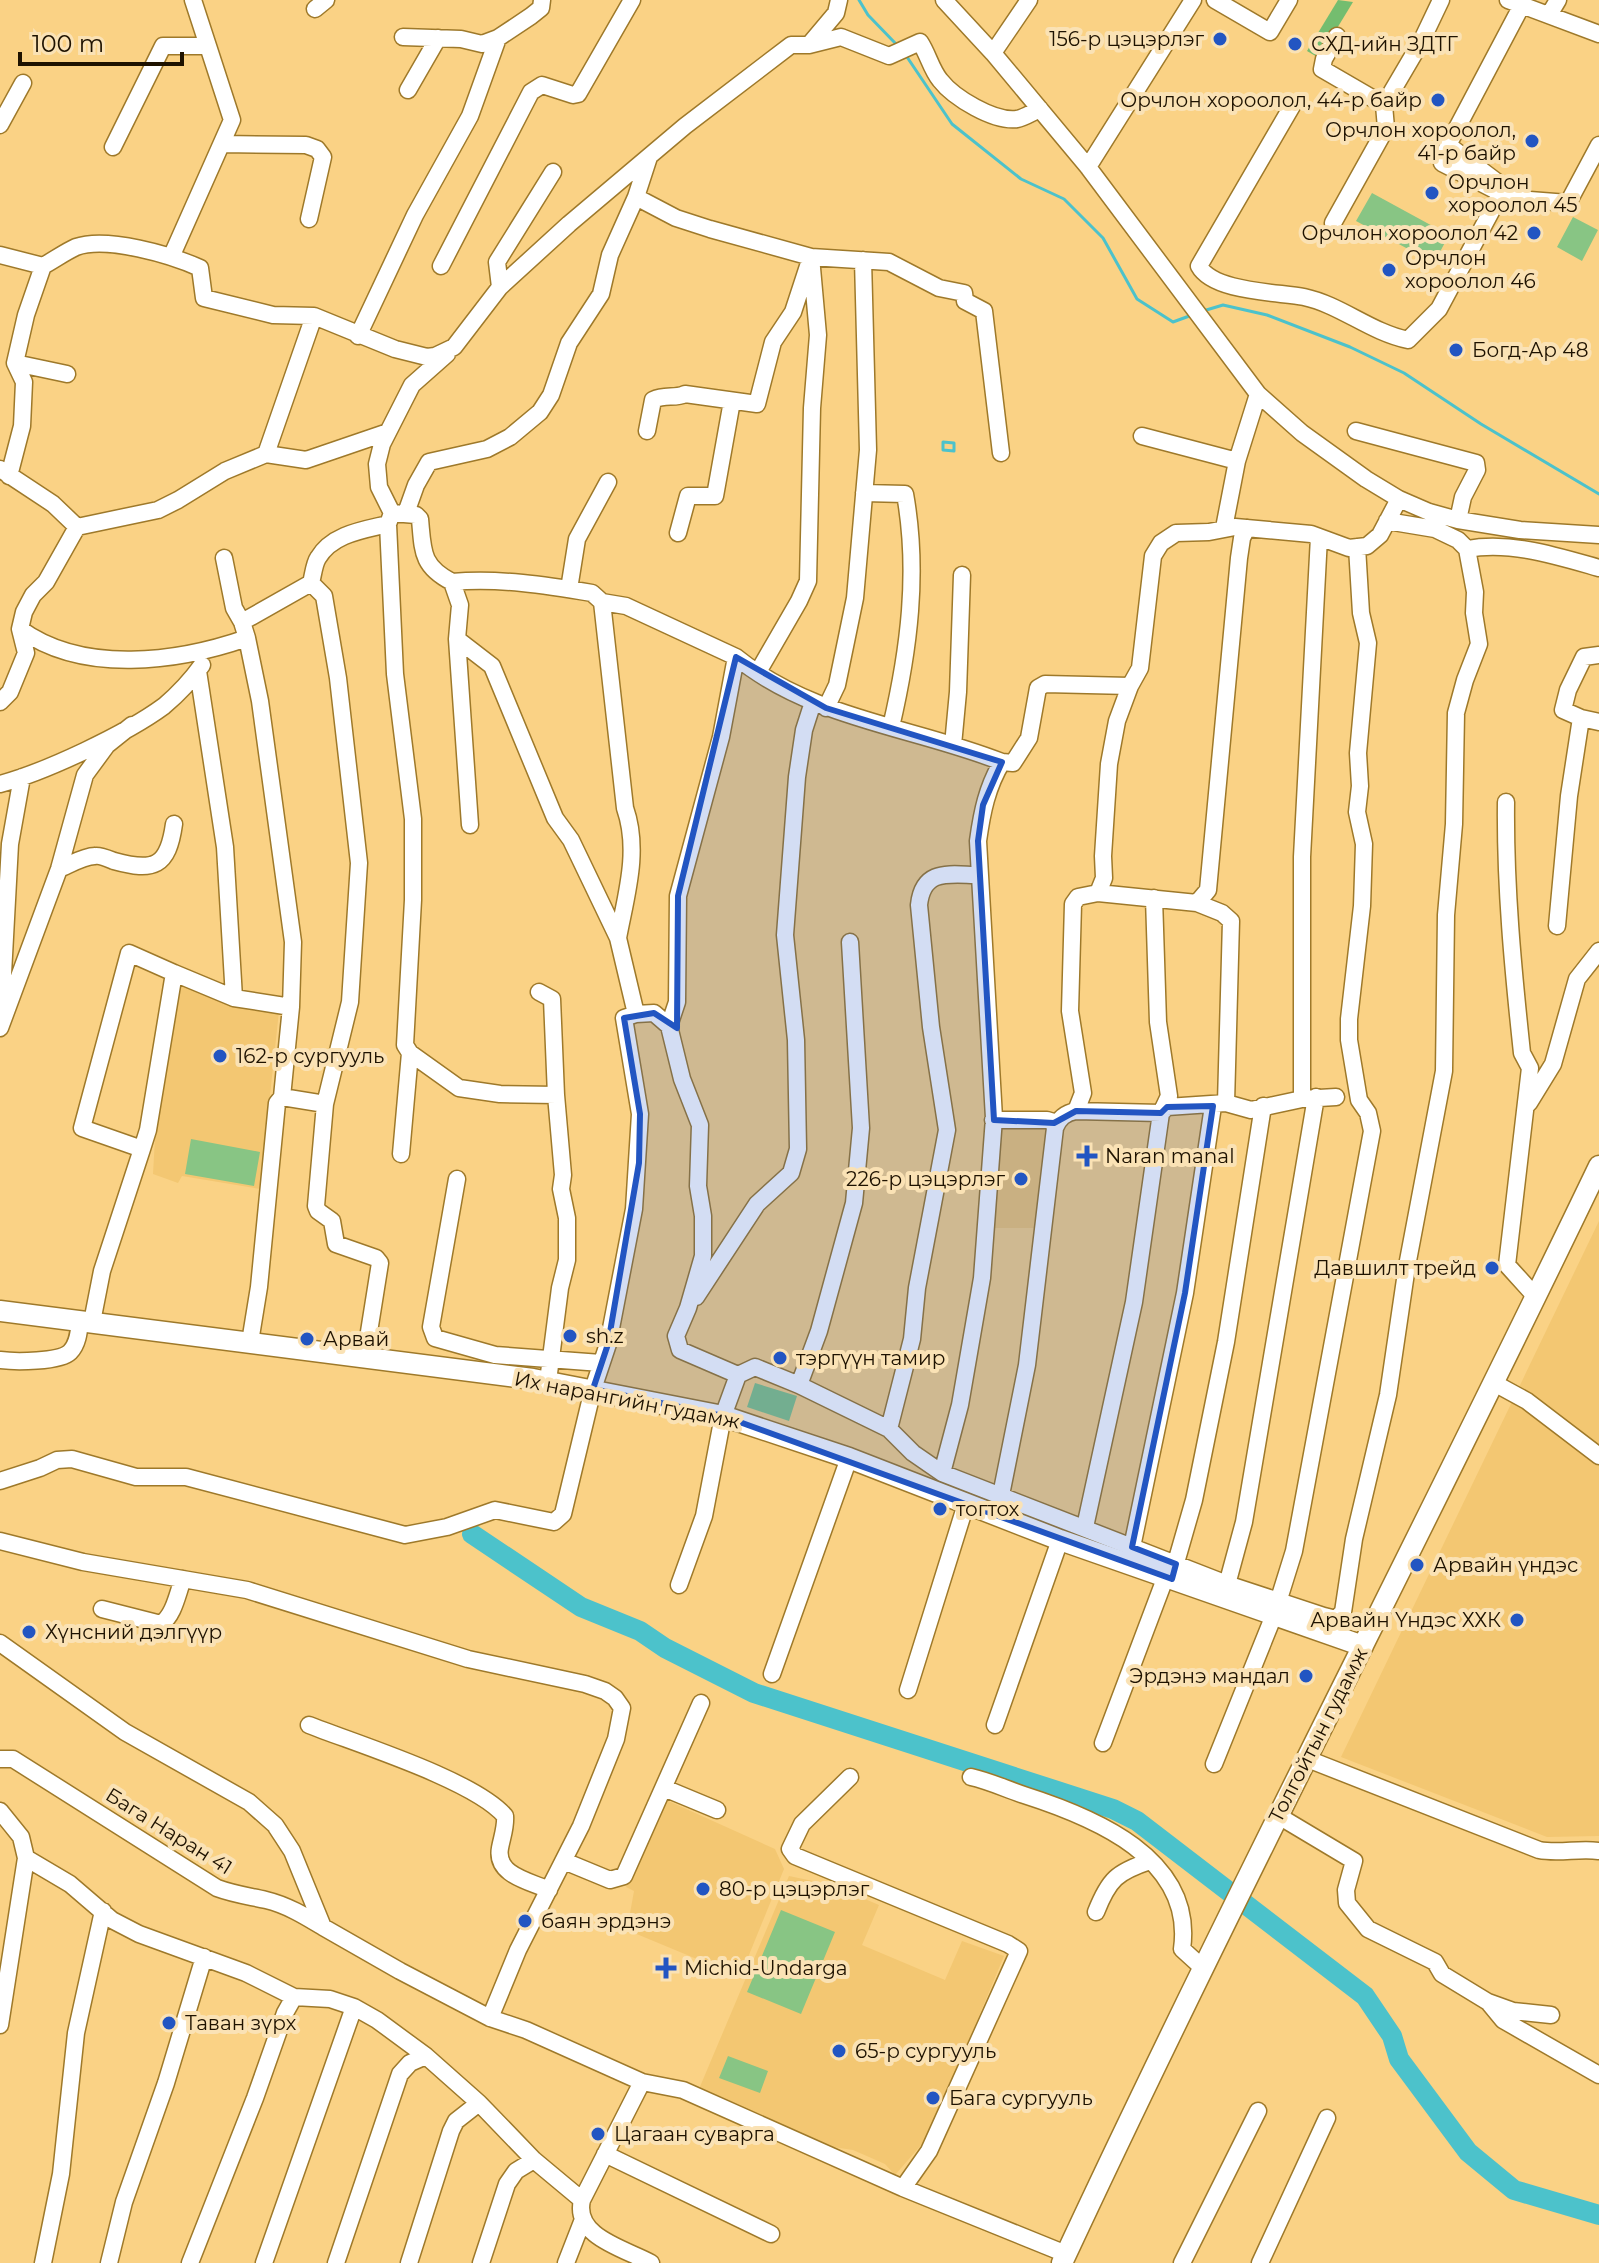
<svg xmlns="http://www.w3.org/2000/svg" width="1599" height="2263" font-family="Montserrat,sans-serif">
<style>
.built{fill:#f3c772}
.green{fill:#88c584}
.forest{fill:#74bd6f}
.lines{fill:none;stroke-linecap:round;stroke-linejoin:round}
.stream{stroke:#4cc2cb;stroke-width:3}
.river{stroke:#4cc2cb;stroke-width:20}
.minor-casing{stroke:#9e792a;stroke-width:19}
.major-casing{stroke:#9e792a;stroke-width:23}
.minor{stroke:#fff;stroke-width:16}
.major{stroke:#fff;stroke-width:20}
.marked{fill:#2255c2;fill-opacity:0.2;stroke:#2255c2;stroke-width:6;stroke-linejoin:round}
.poi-dot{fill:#2255c2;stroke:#fae2b5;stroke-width:3}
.labels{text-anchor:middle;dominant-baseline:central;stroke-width:8;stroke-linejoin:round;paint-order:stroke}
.poi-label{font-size:20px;fill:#1e1200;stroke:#fae2b5;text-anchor:start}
.street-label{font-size:20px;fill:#1e1200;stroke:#fae2b5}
</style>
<rect width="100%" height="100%" fill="#fad285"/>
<path class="built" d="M180,979L279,1011L260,1189L182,1176L178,1183L153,1174L157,1102Z
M1049,1126L1040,1228H994L997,1127Z
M1599,1221V1836L1547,1837L1341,1757Z
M664,1799L775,1849L784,1869L740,1977L627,1930L634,1891L626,1887Z
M789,1876L832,1885L879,1905L862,1945L945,1980L962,1941L1004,1956L929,2136L895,2175L885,2164L853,2150L833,2147L699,2089Z"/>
<path class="green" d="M1372,193L1449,235L1434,263L1356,221Z
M1573,217L1598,230L1582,261L1557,247Z
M191,1139L260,1152L254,1186L185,1174Z
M755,1383L797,1396L789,1421L747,1407Z
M781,1910L835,1932L801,2014L747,1992Z
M728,2056L768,2071L760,2093L719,2078Z"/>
<path class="forest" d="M1338,0L1353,2L1319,58L1307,51Z"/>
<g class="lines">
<path class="stream" d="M859,0L868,15L897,45
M905,54L952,124L1021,179L1064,199L1103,238L1137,299L1173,322L1192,315
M1203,311L1223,305L1267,315L1350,347L1404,373L1481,424L1599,494
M943,442L954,443V451L943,450Z"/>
<path class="river" d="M472,1534L581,1607L640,1631L665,1648L754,1693L1113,1809L1137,1821L1365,1996L1392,2036L1399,2059L1468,2152L1514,2190L1599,2215"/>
<g class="minor-casing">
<path id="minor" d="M193,0L208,46
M944,0L993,53L1088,167L1258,394L1302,433L1366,479L1399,499L1429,512L1458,520L1520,530L1599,535
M1215,0L1270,32L1289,0
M1508,0L1599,34
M315,9L326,0
M1549,15L1558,0
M1337,36L1324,59L1322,69L1384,105L1421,42L1441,0
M403,37L461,39L482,44L498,38
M809,45L836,13L839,0
M993,53L1029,0
M408,90L438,38
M1292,106L1199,266C1213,292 1277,292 1304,297C1341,305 1370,332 1408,340L1439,309L1501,193L1519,199L1568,203L1599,145
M0,125L23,83
M222,144L306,145L317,149L323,157L309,219
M1448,145L1442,163L1495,190
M113,147L163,46H208L232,120L172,255
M649,157L636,197L676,218L710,229L811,257L889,262L939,288L964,293L965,301L984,311L1001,453
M1088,167L1193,0
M1513,194L1448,145L1522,5
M1333,223L1386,128L1384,105
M0,255L43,266C54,260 65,252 76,247C107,236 171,255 200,268L204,298L273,315L314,316L395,349L427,357L435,356L454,347L500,287L569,224L685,126L791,45H809L841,37L889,56L920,42C928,54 931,69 940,80C954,98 994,122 1017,119C1024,118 1033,112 1040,109
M441,266L531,92L542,85L573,95L578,94L632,0
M500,287L497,262L553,172
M358,336L415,215L470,116L498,38L531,16L541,8L542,0
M15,363L67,374
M647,431L653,400C665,394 675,399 685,394L757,404L773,342L793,312L811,257L818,335L812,408L808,581L799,601L758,672
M1356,431L1476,463L1477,470L1463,497L1458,520
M1142,436L1237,461
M266,454L306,460L388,432
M0,469L53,504L77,527L158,510L178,500L225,471L266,454L314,316
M9,476L22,426L24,382L15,363L26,315L43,266
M864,493L905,494C919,572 909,650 891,727
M392,513L379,487L377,464L382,444L412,385L447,354
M406,513L416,485L429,462L487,449L510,437L540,412L551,395L569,343L601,294L610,255L636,197
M388,524L395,674L413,819V900L405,1045L410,1053L459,1088L500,1094L556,1095L563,1175L561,1189L567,1218V1260L560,1288L548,1381
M1224,528L1237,461L1258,394
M678,533L688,496H715L732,401
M1467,549C1511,541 1557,556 1599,568
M224,558L234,608L242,622
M452,582C500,578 545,585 592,593L602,602L626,606L736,657C812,719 914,727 1002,762L1013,763L1029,738L1038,688L1045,684L1130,686L1140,668L1153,556L1161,543L1176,533L1209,532L1235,527L1311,534L1349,548L1367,546L1380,535L1399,499
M311,583L324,596L338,678L359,863L350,1002L325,1104L316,1206L318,1211L332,1221L336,1244L376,1258L380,1263L365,1357
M569,589L577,539L608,482
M602,602L625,808C640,851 626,895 618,938
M20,629C83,675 178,662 247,638L242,622L311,583C313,576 314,564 318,558C332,534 363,530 388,524L392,513L416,515L420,519C423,551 421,566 452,582L460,605L457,639L492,666L555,818L571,840L618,938L636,1014L654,1013L669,1026L682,1079L700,1125L698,1186L703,1216V1256L688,1308L676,1336L680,1350L738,1375
M247,638L260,701L293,942L291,1007L282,1097L277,1103L259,1287L250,1342
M457,639L470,825
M1599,655L1584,657L1568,690L1563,710L1581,718L1599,722
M198,671L225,847L234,998L291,1007
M0,702L10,692L26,653L20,629L24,612L33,595L46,582L77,527
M826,708L837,685L855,598L868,450L863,260
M953,745L958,692L962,575
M0,784C45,772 126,734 164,706C177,695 192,679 202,665
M1506,802C1505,886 1513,969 1522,1053L1530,1068L1507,1265L1536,1297
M59,869C69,865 84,856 95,856C100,855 109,859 114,861C154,872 168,867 174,824
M1098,893L1197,903L1208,890L1239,558L1242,538L1247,528
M1197,903L1222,913L1231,921L1226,1103
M1557,926L1569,796L1581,718
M174,973L234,998
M539,992L552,999L556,1095
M1,1011L10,844L22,777
M669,1026L677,1002L678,896L721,737L736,657
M0,1028L59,869L85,775L107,745L132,725
M282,1097L325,1104
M1302,1099V857L1319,537
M1529,1103L1553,1064L1577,979L1599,951
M1076,1111L1161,1113L1167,1107L1226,1103L1251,1110L1302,1099L1336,1097
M993,1120H1047L1057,1123
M401,1154L410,1053
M457,1179L431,1327L435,1338L495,1355L601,1363
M696,1297L757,1204L791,1173L798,1149L796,1040L785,935L797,777L804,730L813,702
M92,1322L102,1271L142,1149L148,1130L174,973L129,953L82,1128L142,1149
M0,1360C15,1362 60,1362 70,1352C78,1344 79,1331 80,1321
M1494,1383L1527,1401L1599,1456
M799,1385L819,1331L854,1203L861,1128L850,942
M889,1429L912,1339L917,1288L947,1130L931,1027L919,905C923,867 951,875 980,875
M942,1473L960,1405L982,1278L994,1118L978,841C982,812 987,787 1002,762
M0,1481L40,1468L57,1460L72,1459L136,1477H186L405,1535L447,1527L495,1510L554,1522L563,1514L593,1389L608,1344L634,1209L640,1114L624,1018L636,1014
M1001,1495L1027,1365L1055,1128C1059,1118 1065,1113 1076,1111L1083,1093L1070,1011L1073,904L1078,897L1098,893L1104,878L1103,856L1109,764L1117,721L1130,686
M1085,1527L1134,1302L1161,1113L1169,1096L1158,1022L1154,898
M0,1541L83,1562L247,1590L468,1659L585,1684L605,1691L615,1698L622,1708L616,1739L581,1826L518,1950L490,2018
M1132,1547L1185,1293L1213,1106
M1173,1573L1194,1500L1226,1342L1263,1106
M679,1585L704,1516L723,1416L738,1375L755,1367L799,1385L889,1429L913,1453L942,1473L1227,1584L1324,1616
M1225,1592L1244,1522L1316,1097
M102,1609L161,1624C174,1615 177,1595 183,1579
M1319,1631L1324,1616L1336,1619L1343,1612L1354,1539L1388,1395L1407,1266L1444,1071L1446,915L1454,824L1456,713L1465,680L1479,644L1474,613L1475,592L1467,549L1458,540L1435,529L1387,521
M0,1643L125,1732L249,1802L275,1825L292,1851L323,1927L400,1971L490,2018L526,2030L642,2082L683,2090L903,2188L1066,2254
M772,1674L849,1458
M908,1690L966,1504
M309,1725C357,1744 474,1780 505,1816C506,1827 502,1837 500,1848C495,1875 529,1881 549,1890
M995,1725L1060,1540
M1103,1743L1166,1576
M1305,1758L1539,1850C1559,1854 1579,1848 1599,1851
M0,1759H13L217,1888C233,1894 248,1896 266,1900C287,1905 305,1916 323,1927
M1214,1764L1274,1615L1294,1551L1372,1131L1368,1113L1359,1100L1349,1040V1019L1362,906L1364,844L1357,812L1360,786L1358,753L1368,643L1361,613L1357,547
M850,1777L802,1824L790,1849L795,1856L1008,1944L1019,1951L929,2151L903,2188
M971,1777C989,1781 1006,1789 1024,1795C1093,1817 1195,1858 1182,1949L1204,1969
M664,1788L717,1810
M0,1811L21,1837L26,1858L70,1884L112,1920L139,1934L246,1973L294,1997L330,1999L354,2007L377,2020L426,2056L479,2103L534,2160L582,2200L642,2082
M1277,1815L1354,1861L1346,1890L1347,1903L1368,1929L1435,1962L1442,1974L1488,2002L1513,2011L1551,2015
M564,1861L610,1880L624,1876L701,1703
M1096,1912C1109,1879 1117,1872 1150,1861
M1489,2003L1503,2020L1599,2075
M0,2025L26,1858
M605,2154L771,2234
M582,2200C573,2237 626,2249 651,2263
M43,2263L61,2174L76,2033L103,1911
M109,2263L124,2202L166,2083L204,1957
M190,2263L255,2098L285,2013L294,1997
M264,2263L354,2007
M336,2263L400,2074L410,2063L426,2056
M409,2263L451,2131L456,2121L479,2103
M481,2263L507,2184L516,2171L534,2160
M566,2263L582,2222
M1182,2263L1258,2111
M1260,2263L1327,2118"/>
</g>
<g class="major-casing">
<path id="major" d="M0,1311L533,1379L723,1416L849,1458L1060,1540L1363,1646
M1062,2263C1234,1894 1423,1533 1599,1166"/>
</g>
<use href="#minor" class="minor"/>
<use href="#major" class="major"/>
</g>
<path class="marked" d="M736,657L826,708L1002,762L983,805L978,841L994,1120L1054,1123L1076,1111L1161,1113L1167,1107L1213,1106L1185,1293L1132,1547L1176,1564L1172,1579L723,1416L593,1389L608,1344L639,1163L640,1114L624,1018L654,1013L677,1028L678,896Z"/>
<g class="poi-dot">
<circle cx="1220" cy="39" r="8"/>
<circle cx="1295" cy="44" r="8"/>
<circle cx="1438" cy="100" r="8"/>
<circle cx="1532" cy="141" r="8"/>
<circle cx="1432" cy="193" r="8"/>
<circle cx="1534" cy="233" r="8"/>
<circle cx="1389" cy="270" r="8"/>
<circle cx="1456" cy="350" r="8"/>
<circle cx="220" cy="1056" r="8"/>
<path d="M1083 1144h8v8h8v8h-8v8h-8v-8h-8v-8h8z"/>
<circle cx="1021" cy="1179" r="8"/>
<circle cx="1492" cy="1268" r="8"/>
<circle cx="570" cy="1336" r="8"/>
<circle cx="307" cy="1339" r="8"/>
<circle cx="780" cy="1358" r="8"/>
<circle cx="940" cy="1509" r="8"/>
<circle cx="1417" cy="1565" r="8"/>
<circle cx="1517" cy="1620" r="8"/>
<circle cx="29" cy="1632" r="8"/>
<circle cx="1306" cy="1676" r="8"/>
<circle cx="703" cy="1889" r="8"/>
<circle cx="525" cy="1921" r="8"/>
<path d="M662 1956h8v8h8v8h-8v8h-8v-8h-8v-8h8z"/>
<circle cx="169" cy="2023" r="8"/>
<circle cx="839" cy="2051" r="8"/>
<circle cx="933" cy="2098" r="8"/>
<circle cx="598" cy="2134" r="8"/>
</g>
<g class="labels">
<g class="poi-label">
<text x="1204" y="39" text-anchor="end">156-р цэцэрлэг</text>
<text x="1311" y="44">СХД-ийн ЗДТГ</text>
<text x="1422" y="100" text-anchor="end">Орчлон хороолол, 44-р байр</text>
<text x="1516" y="130" text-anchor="end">Орчлон хороолол,<tspan x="1516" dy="23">41-р байр</tspan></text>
<text x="1448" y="182">Орчлон<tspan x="1448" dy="23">хороолол 45</tspan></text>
<text x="1518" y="233" text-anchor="end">Орчлон хороолол 42</text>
<text x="1405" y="258">Орчлон<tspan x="1405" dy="23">хороолол 46</tspan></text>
<text x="1472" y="350">Богд-Ар 48</text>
<text x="236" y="1056">162-р сургууль</text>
<text x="1105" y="1156">Naran manal</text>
<text x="1005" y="1179" text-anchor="end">226-р цэцэрлэг</text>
<text x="1476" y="1268" text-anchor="end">Давшилт трейд</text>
<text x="586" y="1336">sh.z</text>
<text x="323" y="1339">Арвай</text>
<text x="796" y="1358">тэргүүн тамир</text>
<text x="956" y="1509">тогтох</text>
<text x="1433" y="1565">Арвайн үндэс</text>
<text x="1501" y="1620" text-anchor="end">Арвайн Үндэс ХХК</text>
<text x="45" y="1632">Хүнсний дэлгүүр</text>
<text x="1290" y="1676" text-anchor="end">Эрдэнэ мандал</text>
<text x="719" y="1889">80-р цэцэрлэг</text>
<text x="541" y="1921">баян эрдэнэ</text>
<text x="684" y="1968">Michid-Undarga</text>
<text x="185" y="2023">Таван зүрх</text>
<text x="855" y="2051">65-р сургууль</text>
<text x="949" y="2098">Бага сургууль</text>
<text x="614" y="2134">Цагаан суварга</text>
</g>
<g class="street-label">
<text transform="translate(627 1400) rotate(11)">Их нарангийн гудамж</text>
<text transform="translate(1318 1735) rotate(-63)">Толгойтын гудамж</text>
<text transform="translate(169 1831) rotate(32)">Бага Наран 41</text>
</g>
</g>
<path d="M20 52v12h162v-12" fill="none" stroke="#1e1200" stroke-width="4"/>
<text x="32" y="52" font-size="24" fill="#1e1200" stroke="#fae2b5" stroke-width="6" paint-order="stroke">100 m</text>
</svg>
